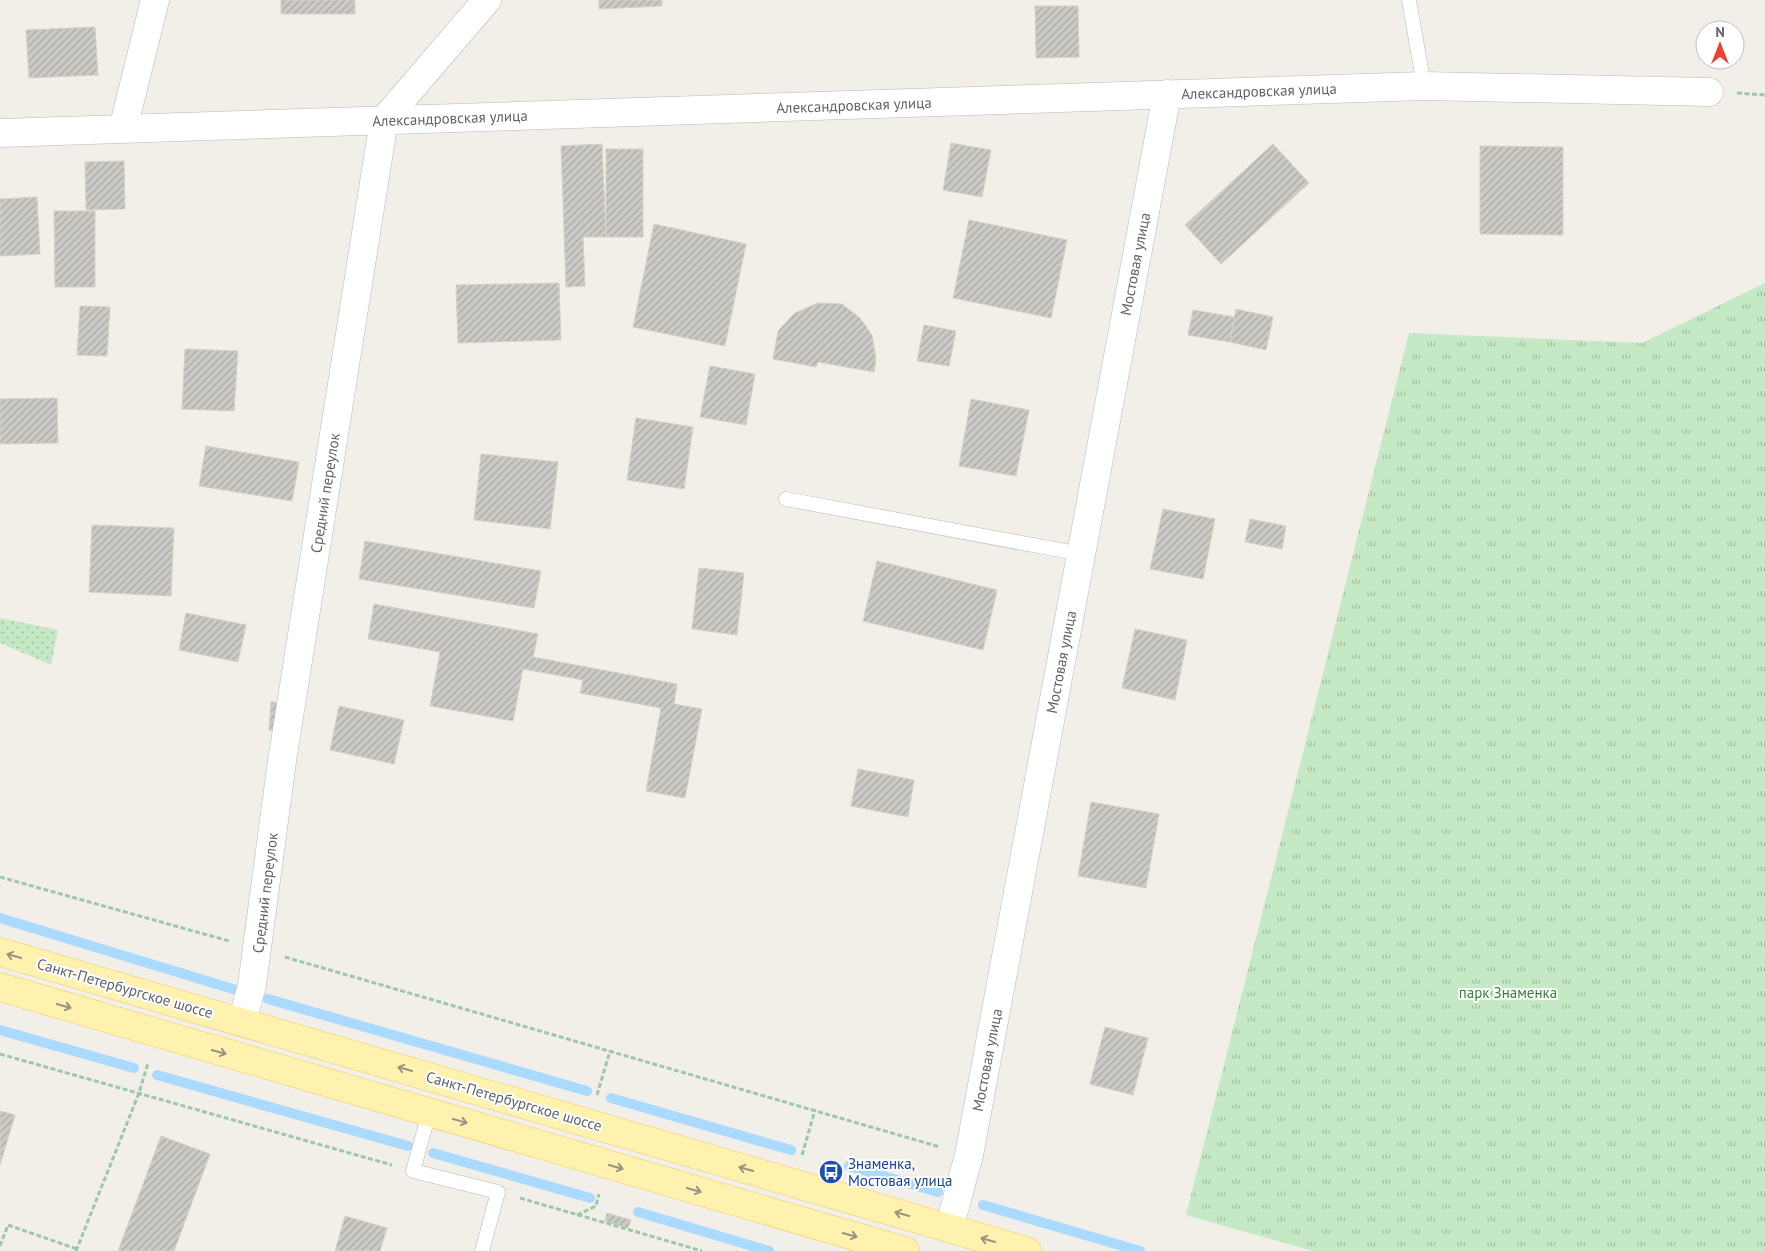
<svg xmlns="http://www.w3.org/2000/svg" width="1765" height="1251" font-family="'PT Sans',sans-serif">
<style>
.grass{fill:url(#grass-dots)}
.park{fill:url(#park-tufts)}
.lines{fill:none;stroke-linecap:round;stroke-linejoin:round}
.stream{stroke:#aadaff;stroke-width:10}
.building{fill:url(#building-hatch);stroke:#d6d1c6}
.service-casing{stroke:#b5b8bc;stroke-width:15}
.minor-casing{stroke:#b5b8bc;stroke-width:29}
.primary-casing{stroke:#f2c960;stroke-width:29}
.path{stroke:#9cc7a9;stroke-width:3;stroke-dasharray:5 2.5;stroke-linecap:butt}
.service{stroke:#fff;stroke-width:14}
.minor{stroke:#fff;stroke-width:28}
.primary{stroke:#fff2af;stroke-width:28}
.oneway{stroke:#979581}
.labels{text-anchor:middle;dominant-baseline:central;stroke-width:4;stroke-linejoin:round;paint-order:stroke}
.street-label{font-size:15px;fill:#5f6368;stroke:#fff}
.park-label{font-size:15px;fill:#348238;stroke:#fff}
.transit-label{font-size:15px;fill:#164399;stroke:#fff;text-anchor:start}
</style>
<defs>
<pattern id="grass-dots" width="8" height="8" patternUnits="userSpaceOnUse" patternTransform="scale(1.25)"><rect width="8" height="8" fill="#c5e8c5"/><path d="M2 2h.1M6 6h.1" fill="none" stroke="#a3c0a4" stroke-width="1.8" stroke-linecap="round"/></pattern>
<pattern id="park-tufts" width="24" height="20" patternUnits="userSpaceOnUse" patternTransform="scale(1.25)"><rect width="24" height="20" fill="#c5e8c5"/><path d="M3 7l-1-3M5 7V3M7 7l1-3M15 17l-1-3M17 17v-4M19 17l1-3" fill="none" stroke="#a3c0a4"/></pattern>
<pattern id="building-hatch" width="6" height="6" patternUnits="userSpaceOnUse" patternTransform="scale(1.25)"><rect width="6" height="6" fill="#cccac5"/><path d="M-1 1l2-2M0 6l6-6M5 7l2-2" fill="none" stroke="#a9a8a4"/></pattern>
</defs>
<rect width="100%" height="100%" fill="#f1efe8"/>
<path class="grass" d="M0,618L58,630L51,665L0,643Z"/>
<path class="park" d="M1765,283V1251H1313L1186,1215L1409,333L1642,343Z"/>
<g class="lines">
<path class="stream" d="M0,918L233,989
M268,999L587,1091
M0,1030L134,1068
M157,1075L408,1146
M611,1098L791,1150
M433,1153L590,1198
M849,1166L938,1192
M983,1205L1140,1251
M638,1212L769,1251"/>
</g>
<path class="building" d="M281,0H355V14H281Z
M599,0H662V6L599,9Z
M1035,6H1078L1079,57L1036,58Z
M95,27L98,75L29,78L26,30Z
M951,143L991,150L982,197L943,190Z
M602,144L606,237H583L585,286L566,287L561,146Z
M1273,144L1309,183L1221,264L1185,225Z
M1480,146L1563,147V235L1480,234Z
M606,149H643V237H606Z
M124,161L125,209L86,210L85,162Z
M37,197L40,254L0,256V199Z
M54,211H95V287H55Z
M969,220L1067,240L1051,318L953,298Z
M654,224L746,244L725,346L633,327Z
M559,283L561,340L458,343L456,285Z
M818,303L842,304L860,318L872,335L876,359L874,372L818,362L816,367L773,359L778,331L795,313Z
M80,306L110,307L107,356L77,355Z
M1236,309L1273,317L1266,350L1230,342Z
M1193,310L1234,317L1230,342L1188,335Z
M924,325L956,331L949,366L917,361Z
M185,349L238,351L234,411L182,409Z
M710,366L755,374L746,425L700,417Z
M57,398L58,443L0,444V399Z
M971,399L1029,410L1016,476L959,466Z
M636,418L693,427L684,489L627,480Z
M206,446L299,462L292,501L199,486Z
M481,454L558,462L550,529L474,520Z
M1163,509L1215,519L1203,579L1150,569Z
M1250,519L1286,526L1282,549L1245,542Z
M92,525L174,528L171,596L89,592Z
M365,541L541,571L534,608L359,579Z
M877,561L997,590L983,650L863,621Z
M699,568L744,573L737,635L692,629Z
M374,604L538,634L533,657L677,684L674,704L702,709L685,798L646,791L661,708L580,693L583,680L523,669L513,721L430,706L440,652L368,639Z
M186,613L246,625L238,662L179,650Z
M1135,629L1187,640L1175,700L1122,688Z
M271,702L288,703L285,732L269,730Z
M339,706L404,720L394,764L330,750Z
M858,769L914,780L908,817L851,806Z
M1091,802L1159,814L1146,888L1078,876Z
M1105,1027L1148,1038L1133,1095L1090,1084Z
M0,1111L15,1115L0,1165Z
M161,1136L210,1154L174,1251H118Z
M607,1213L631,1220L628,1228L605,1221Z
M345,1216L387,1228L380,1251H335Z"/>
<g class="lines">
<g class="service-casing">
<path id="service" d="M1409,0L1424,86
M786,499L1081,554
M429,1113L413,1171L498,1192L482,1251"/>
</g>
<g class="minor-casing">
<path id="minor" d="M123,129L155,0
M0,133L1424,86L1709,92
M242,1022L252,985L282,761L384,120L487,0
M949,1228L969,1155L1167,94"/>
</g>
<g class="primary-casing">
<path id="primary" d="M0,952L1027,1251
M0,987L905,1251"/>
</g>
<path class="path" d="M1737,93L1765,95
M0,877L229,941
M285,957L940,1147
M0,1054L392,1165
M597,1095L610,1051
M802,1155L815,1110
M520,1198L702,1251
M577,1215L596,1206L599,1194
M0,1246L8,1225L77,1249
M76,1251L139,1093L148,1063"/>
<use href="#service" class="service"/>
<use href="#minor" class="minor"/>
<use href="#primary" class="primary"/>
</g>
<defs><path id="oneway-shaft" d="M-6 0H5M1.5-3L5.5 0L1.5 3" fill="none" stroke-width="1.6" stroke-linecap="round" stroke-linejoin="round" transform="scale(1.25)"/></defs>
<g class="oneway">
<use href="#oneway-shaft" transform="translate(14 956) rotate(-164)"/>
<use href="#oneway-shaft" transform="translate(64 1006) rotate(16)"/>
<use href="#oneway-shaft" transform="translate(219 1052) rotate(16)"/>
<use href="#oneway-shaft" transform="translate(405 1069) rotate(-164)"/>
<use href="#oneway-shaft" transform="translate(460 1121) rotate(15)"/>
<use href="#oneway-shaft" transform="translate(616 1167) rotate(16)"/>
<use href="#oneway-shaft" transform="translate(746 1169) rotate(-164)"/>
<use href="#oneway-shaft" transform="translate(694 1190) rotate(16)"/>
<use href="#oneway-shaft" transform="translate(902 1214) rotate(-164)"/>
<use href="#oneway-shaft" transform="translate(850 1235) rotate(16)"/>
<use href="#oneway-shaft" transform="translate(988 1240) rotate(-164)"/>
</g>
<defs>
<g id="bus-disc" transform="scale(1.25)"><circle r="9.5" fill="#1a4fb4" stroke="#fff"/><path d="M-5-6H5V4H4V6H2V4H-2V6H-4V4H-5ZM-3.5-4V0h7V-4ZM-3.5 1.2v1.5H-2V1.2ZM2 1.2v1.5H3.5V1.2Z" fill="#fff"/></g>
</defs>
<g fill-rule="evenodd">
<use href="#bus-disc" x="831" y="1172"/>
</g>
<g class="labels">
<g class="street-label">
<text transform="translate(1259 91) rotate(-2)">Александровская улица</text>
<text transform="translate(854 105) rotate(-2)">Александровская улица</text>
<text transform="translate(450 118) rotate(-2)">Александровская улица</text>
<text transform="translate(1135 264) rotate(-79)">Мостовая улица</text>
<text transform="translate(325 493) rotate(-81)">Средний переулок</text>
<text transform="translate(1061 662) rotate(-79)">Мостовая улица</text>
<text transform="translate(265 893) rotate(-83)">Средний переулок</text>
<text transform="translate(125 988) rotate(16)">Санкт-Петербургское шоссе</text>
<text transform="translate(987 1060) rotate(-79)">Мостовая улица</text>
<text transform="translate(514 1101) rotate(16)">Санкт-Петербургское шоссе</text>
</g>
<g class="park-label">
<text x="1508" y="992">парк Знаменка</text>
</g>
<g class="transit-label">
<text x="848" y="1163">Знаменка,<tspan x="848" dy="17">Мостовая улица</tspan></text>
</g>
</g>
<g transform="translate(1720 45)"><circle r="24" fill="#ffffff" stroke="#bfc1c3"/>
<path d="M0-4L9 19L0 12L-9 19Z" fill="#ea4335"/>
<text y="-8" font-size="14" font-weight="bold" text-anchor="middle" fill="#5f6368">N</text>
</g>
</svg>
